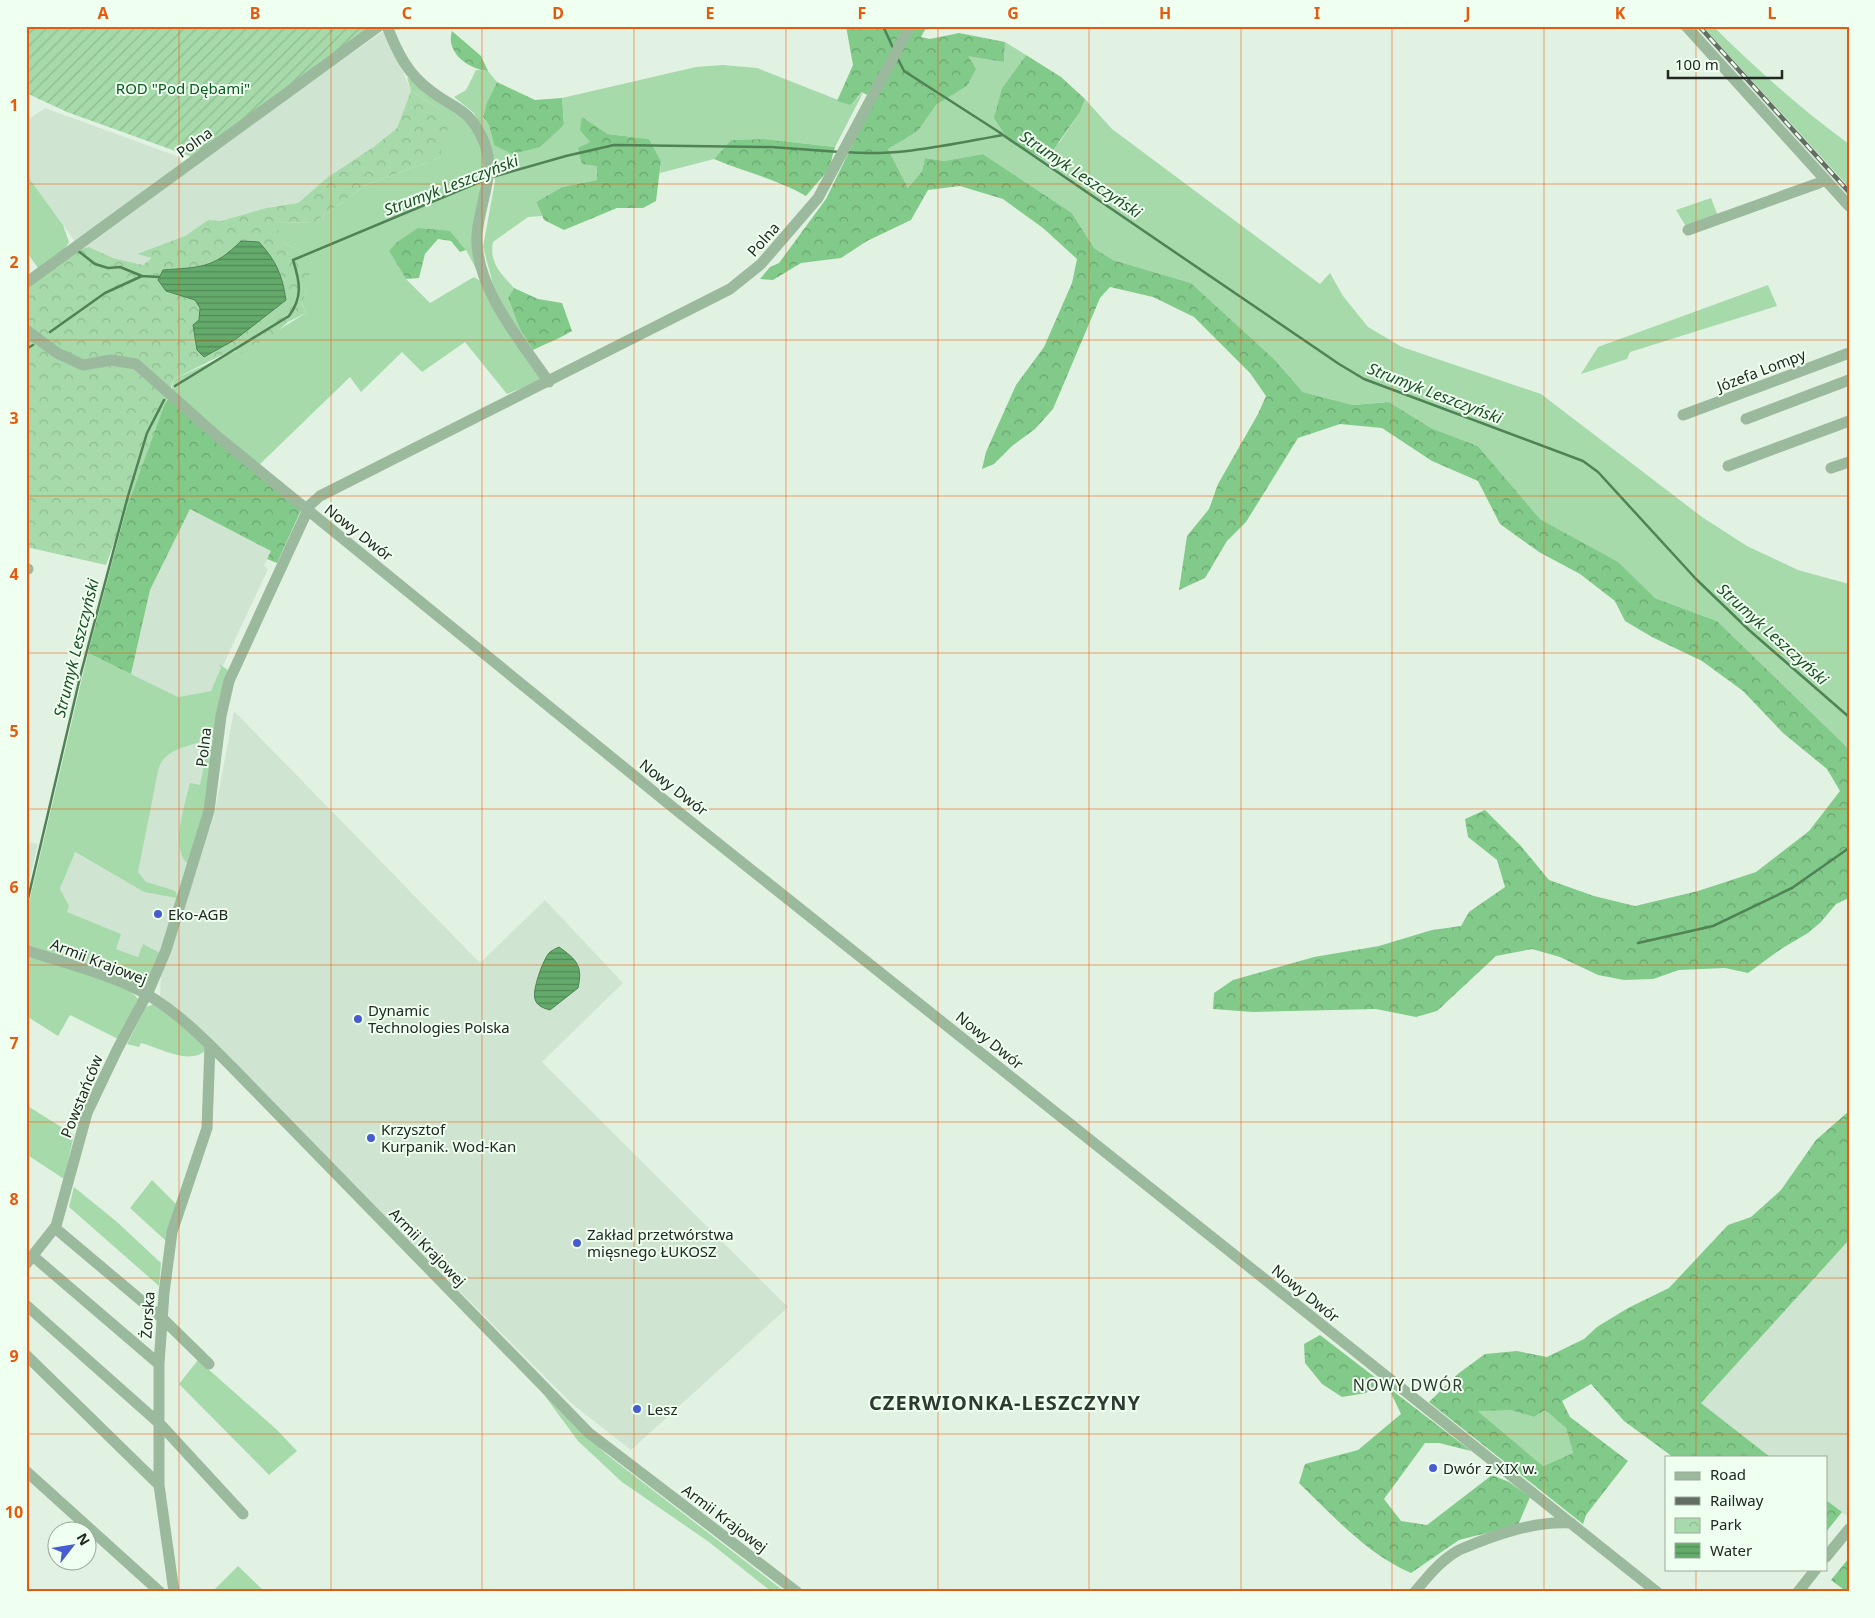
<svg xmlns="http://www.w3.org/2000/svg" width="1875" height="1618" font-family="'Noto Sans',sans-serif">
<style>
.built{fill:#cfe5d1}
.grass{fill:#a6daaa}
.forest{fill:url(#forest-crowns);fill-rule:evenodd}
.park{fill:url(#park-crowns)}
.garden{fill:url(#garden-furrows)}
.water{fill:url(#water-rules);stroke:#4f8355}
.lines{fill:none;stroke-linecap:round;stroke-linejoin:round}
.stream{stroke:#4f8355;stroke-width:2.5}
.minor{stroke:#9bb99d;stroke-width:11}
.rail-casing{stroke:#636d63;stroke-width:4.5}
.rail{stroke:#effff0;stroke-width:2.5;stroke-dasharray:8;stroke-linecap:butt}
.grid{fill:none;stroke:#e8590c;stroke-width:1;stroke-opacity:0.55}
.poi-dot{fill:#465cd0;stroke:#effff0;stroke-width:2}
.labels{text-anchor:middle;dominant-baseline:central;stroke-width:4;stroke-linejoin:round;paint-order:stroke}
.park-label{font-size:15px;fill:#085a1f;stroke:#effff0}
.street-label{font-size:15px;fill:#212721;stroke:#effff0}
.poi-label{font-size:15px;fill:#212721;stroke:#effff0;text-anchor:start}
.water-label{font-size:16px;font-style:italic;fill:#1b4e24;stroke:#effff0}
.neighbourhood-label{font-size:16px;letter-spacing:1px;fill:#2e3a2f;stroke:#effff0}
.district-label{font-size:20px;font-weight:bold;letter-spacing:1px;fill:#2e3a2f;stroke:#effff0}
.neatline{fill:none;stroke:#e8590c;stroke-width:2}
.grid-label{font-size:16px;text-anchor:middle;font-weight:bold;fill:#e8590c}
</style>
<defs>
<pattern id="forest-crowns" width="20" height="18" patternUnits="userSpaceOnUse" patternTransform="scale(1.25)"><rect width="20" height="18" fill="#82ca8a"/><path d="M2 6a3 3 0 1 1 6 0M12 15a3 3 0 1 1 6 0" fill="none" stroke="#6aa470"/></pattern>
<pattern id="park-crowns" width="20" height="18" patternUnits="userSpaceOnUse" patternTransform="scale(1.25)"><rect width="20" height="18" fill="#a6daaa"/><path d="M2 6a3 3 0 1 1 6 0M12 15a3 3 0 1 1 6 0" fill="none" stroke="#8fbb92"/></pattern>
<pattern id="garden-furrows" width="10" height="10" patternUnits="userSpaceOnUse" patternTransform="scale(1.25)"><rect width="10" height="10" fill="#a6daaa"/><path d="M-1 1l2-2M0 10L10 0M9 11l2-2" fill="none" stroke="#8fbb92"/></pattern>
<pattern id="water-rules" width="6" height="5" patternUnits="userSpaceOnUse" patternTransform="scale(1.25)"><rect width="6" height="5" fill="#63aa6b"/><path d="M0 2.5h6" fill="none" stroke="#518a58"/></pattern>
</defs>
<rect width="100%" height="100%" fill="#e2f2e2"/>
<path class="built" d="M1695,26H1703L1794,126L1849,187V198Z
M382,32L387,33L411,91L397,128L375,146L328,177L298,203L266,208L222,221L208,220L143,265L113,258L89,247L73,250Z
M45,108L174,155L180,159L183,164L76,243L26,174V121Z
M190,509L271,551L264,565L268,569L211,691L178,697L131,674L150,590Z
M234,711L480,963L545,900L623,983L542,1062L788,1307L631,1450L571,1403L238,1069L160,995L161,975L214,816Z
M199,741L206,759L200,786L191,784L190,862L157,964L114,948L65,916L60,890L74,852L144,892L133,880L158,761L165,752Z
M26,842L38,844L26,894Z
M1849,1240V1513L1847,1516L1826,1500V1457H1770L1701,1403Z"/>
<path class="grass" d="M1707,26H1713C1756,69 1800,108 1849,144V187L1706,30Z
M1005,42L1026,55L1002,88L1059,143L1080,112L1085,99L1112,129L1320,284L1330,273L1343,296L1368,327L1402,347L1541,394L1702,517L1747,546L1798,570L1849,584V749L1717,621L1655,598L1617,562L1540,519L1478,446L1431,428L1389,402L1353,405L1303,392L1279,364L1191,283L1113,260L1094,248L1072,213L983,154L944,161L925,158L922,171L908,188L888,149L918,131L936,105L967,86L968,55L1004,62Z
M723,65L757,68L851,105L864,91L835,147L764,139L731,140L714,159L660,173L661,161L649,139L608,134L582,117L597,166V180L562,187L536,202L542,216L528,217L493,242C489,264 501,273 514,288L508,298L519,327L533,350L530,352L506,314L493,284L483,247L495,181L488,140L474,113L454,97L466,90L476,70L488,71L497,82L487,102L483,118L489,125L494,145L564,126L562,98L696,67Z
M407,77L437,101L466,118L478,139L485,160L479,274L466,250L450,231L389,251L406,279L430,303L474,277L485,284L542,380L507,394L465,342L422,372L402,352L361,392L350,377L259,465L171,391L174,379L236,351V356L306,313L302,303L307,288L299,250L285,244L273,223L315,222L366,185L441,157L440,109L411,91Z
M26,174L63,225L69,242L65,249L38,268L26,251Z
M1711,198L1718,216L1687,228L1676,210Z
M1768,285L1777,306L1630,352L1627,359L1581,374L1598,347Z
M88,653L178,697L211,691L221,668L219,664L228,670L213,738C193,746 163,747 158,771L138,872L146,882L173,890L176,892L177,898L144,892L75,852L60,889L69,906L67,912L121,934L116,949L138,957L143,944L158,952L159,954L148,981L142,985L26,944V915Z
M206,745L213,746L206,809L188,864C170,850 185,803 190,783L200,785L205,760L198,758L200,750Z
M26,955C49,962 129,982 138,999L118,1039L70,1015L58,1036L28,1017Z
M154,1004L205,1044V1051C189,1065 159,1048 141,1043L139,1047L127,1044L146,1007Z
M26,1105L74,1135L64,1179L26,1154Z
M152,1180L176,1204L166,1241L130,1208Z
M74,1187L117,1222L161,1263L159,1286L69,1207Z
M198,1360L277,1430L297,1451L269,1475L179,1384Z
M539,1388L606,1454L785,1592H772L709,1542L622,1482L578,1441Z
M1477,1410H1510L1534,1417L1545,1410L1566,1428L1573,1453L1543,1466Z
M238,1566L265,1592H212Z"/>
<path class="forest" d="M846,26H906L867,95L862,92L851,105L837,101L853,65Z
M916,26H927L921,37L930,39L959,33L1005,42L1004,62L968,56L976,69L967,86L936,105L918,131L888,149L908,188L922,171L925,158L944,161L983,154L1072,213L1094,248L1113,260L1191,283L1276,361L1303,392L1353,405L1389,402L1431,428L1478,446L1540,519L1618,562L1655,598L1717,621L1849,749V898L1836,904L1821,922L1808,933L1781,949L1748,973L1725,968L1679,970L1653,979L1624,980L1598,975L1560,957L1532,949L1496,956L1437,1011L1416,1017L1376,1009L1253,1012L1213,1009L1214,993L1233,980L1314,957L1379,946L1432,930L1461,926L1469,912L1505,887L1497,860L1468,837L1465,819L1485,810L1520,845L1549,880L1594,896L1635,906L1698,891L1756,872L1809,831L1840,791L1827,769L1783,733L1743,691L1702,661L1652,637L1625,621L1615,601L1580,574L1539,552L1500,524L1478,481L1432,461L1382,428L1340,424L1298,438L1246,522L1227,541L1205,578L1179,590L1187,536L1209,509L1218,484L1258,414L1266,396L1250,373L1194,317L1153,297L1110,287L1100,298L1053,409L1035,429L1012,446L994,464L982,469L986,452L1016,385L1044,347L1072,283L1077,259L1043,228L1003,199L960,186L928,190L911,220L867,241L841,258L801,263L773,280L760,279L770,267L779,263L826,199L883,82Z
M452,31L481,56L488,71C468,69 445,52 452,31Z
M1026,55L1061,77L1085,99L1080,112L1046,160L1009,141L994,118L1002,88Z
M497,82L535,100L562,98L564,125L540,147L512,154L494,145L489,125L483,117L487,102Z
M582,117L608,134L649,139L661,161L656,201L643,208H617L564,230L544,220L536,202L562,187L597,180V166L582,164L578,148L590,142L580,130Z
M764,139L835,147L829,169L806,196C777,179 744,172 714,159L731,140Z
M418,228L450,231L466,250L460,252L451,241L438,239L425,254L419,278L406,279L389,251L397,242Z
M514,288L538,299L562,303L572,331C559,339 547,343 533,350L519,327L508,298Z
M169,397L301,510L277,563L267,559L271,551L190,509L150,590L131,674L88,653L128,502L157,416Z
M1849,1111V1240L1701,1403L1770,1457H1673L1624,1421L1591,1384L1562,1401L1570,1417L1628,1461L1586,1515L1583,1524L1429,1402L1459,1373L1485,1354L1517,1351L1547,1357L1584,1339L1597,1327L1628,1308L1669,1288L1728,1225L1751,1217L1781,1190L1816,1140ZM1510,1410L1534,1417L1545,1410L1566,1428L1573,1453L1543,1466L1478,1411Z
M1320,1335L1471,1451L1439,1443H1425L1384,1499L1401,1521L1427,1525L1492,1475L1509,1482L1530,1497L1518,1525L1459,1540L1411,1573C1367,1554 1333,1516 1299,1483L1305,1464L1358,1450L1401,1414L1391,1393L1378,1385L1366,1393L1342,1397L1322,1384L1305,1363L1304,1344Z
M1826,1500L1842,1512L1826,1532Z
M1849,1558V1592H1847L1831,1580Z"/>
<path class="park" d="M411,91L440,109L453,122L442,137L441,157L366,185L315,222L274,223L285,244L299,250L310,267L307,288L302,304L306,313L288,322L273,335L236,356V348L174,379L106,565L26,547V285L73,250L89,247L113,258L143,265L152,258L137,254L185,236L208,220L221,221L266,208L298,203L328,177L375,146L397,128Z"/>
<path class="garden" d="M26,26H373L192,157L67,112L26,93Z"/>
<path class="water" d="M241,241L259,242C277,262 282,275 286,300L236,339L204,357L197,350L193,325L199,320L200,308L195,300L166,291L158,280L163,270C200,267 213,269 241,241Z
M559,947C577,960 583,966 578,988L550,1010C543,1008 537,1006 535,999C532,990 543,960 549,953C552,950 555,949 559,947Z"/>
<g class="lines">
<path class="stream" d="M883,26L894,50
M897,57L904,71L1002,134
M845,152C898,157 952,144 1003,135L1339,364L1364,379L1583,461L1598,472L1696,579L1749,630L1849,717
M492,177L566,156L614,145L771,147L840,152
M77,250L95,264L108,268L120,267L142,276L159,277
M50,332L105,293L142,276
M26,349L33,345
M175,386L289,316C303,297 300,282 293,260L482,181
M26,907L81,673L128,496L147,433L164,400
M1638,943L1713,926L1792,888L1849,848"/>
<path class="minor" d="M387,26C397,52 408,75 431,91C457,111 469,107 484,142C497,172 479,204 477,235C474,286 521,342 549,382
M1686,26L1849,206
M1688,230L1819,183L1825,179
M26,283L379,26
M26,330L57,353L83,365L111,360L136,364L218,437L675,809L1657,1592
M1683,415L1849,353
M1746,419L1849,380
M1728,466L1849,421
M1831,468L1849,462
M26,568L28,569
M26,950C66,964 111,974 148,995C180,1014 206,1041 232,1067L589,1433L797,1592
M55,1228L162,1318L209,1364
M34,1257L159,1364
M26,1264L56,1226L87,1113L117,1050L149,990L166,950L209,811L221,716L229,681L310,505L320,496L730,289L761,264L818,198L910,26
M26,1305L160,1424L243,1514
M26,1355L159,1485
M26,1471L160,1592
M1826,1557L1849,1529
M174,1592L159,1485V1364L164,1293L172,1232L207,1128L210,1045
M1415,1592C1428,1576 1441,1560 1459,1550C1494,1535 1533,1521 1571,1523
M1798,1592L1816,1569"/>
<g class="rail-casing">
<path id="rail" d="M1699,26L1849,192"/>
</g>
<use href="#rail" class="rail"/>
</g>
<path class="grid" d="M179,26V1592M331,26V1592M482,26V1592M634,26V1592M786,26V1592M938,26V1592M1089,26V1592M1241,26V1592M1392,26V1592M1544,26V1592M1696,26V1457M26,184H1849M26,340H1849M26,496H1849M26,653H1849M26,809H1849M26,965H1849M26,1122H1849M26,1278H1849M26,1434H1849M1696,1569V1592"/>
<g class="poi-dot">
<circle cx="158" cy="914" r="5"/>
<circle cx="358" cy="1019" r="5"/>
<circle cx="371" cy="1138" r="5"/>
<circle cx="577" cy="1243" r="5"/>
<circle cx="637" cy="1409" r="5"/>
<circle cx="1433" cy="1468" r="5"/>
</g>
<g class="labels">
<g class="park-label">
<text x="183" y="88">ROD "Pod Dębami"</text>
</g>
<g class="street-label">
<text transform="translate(194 142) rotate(-36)">Polna</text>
<text transform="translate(763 239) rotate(-48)">Polna</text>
<text transform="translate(1761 370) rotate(-21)">Józefa Lompy</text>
<text transform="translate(359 532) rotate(38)">Nowy Dwór</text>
<text transform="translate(203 747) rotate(-83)">Polna</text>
<text transform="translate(674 787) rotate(38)">Nowy Dwór</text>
<text transform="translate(99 961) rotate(21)">Armii Krajowej</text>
<text transform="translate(990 1040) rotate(39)">Nowy Dwór</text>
<text transform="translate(81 1096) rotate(-68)">Powstańców</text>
<text transform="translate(428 1247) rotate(46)">Armii Krajowej</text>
<text transform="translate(1306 1293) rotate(39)">Nowy Dwór</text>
<text transform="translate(147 1315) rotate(-86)">Żorska</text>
<text transform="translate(725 1518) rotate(37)">Armii Krajowej</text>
</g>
<g class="poi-label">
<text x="168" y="914">Eko-AGB</text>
<text x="368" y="1010">Dynamic<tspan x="368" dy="17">Technologies Polska</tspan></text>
<text x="381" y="1129">Krzysztof<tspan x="381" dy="17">Kurpanik. Wod-Kan</tspan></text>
<text x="587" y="1234">Zakład przetwórstwa<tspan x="587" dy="17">mięsnego ŁUKOSZ</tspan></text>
<text x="647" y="1409">Lesz</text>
<text x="1443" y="1468">Dwór z XIX w.</text>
</g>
<g class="water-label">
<text transform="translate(1081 174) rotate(34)">Strumyk Leszczyński</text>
<text transform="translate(451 185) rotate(-21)">Strumyk Leszczyński</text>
<text transform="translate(1435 393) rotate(21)">Strumyk Leszczyński</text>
<text transform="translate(1773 634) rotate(42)">Strumyk Leszczyński</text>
<text transform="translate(76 648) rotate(-76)">Strumyk Leszczyński</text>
</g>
<g class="neighbourhood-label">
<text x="1408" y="1385">NOWY DWÓR</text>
</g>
<g class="district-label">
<text x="1005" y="1402">CZERWIONKA-LESZCZYNY</text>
</g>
</g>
<rect width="1875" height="1618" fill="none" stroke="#effff0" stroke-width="55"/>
<rect x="1665" y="1456" width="162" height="115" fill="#effff0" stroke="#9da99d"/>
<rect x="1675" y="1472" width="25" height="8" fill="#9bb99d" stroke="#9da99d"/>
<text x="1710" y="1480" font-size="15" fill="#212721">Road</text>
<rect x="1675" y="1497" width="25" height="8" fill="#636d63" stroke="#9da99d"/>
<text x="1710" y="1506" font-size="15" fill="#212721">Railway</text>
<rect x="1675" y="1518" width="25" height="15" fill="url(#park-crowns)" stroke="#9da99d"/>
<text x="1710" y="1530" font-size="15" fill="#212721">Park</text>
<rect x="1675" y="1543" width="25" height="15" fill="url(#water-rules)" stroke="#9da99d"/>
<text x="1710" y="1556" font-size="15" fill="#212721">Water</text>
<g transform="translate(72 1546) rotate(59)"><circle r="24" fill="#effff0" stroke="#9da99d"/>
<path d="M0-4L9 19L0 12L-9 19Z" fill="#465cd0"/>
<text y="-8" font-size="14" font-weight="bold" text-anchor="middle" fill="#212721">N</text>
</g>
<path d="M1668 70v8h114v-8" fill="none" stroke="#212721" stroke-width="2.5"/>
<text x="1675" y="70" font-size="15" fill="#212721" stroke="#effff0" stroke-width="4" paint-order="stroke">100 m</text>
<rect x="28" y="28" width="1820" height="1562" class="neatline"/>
<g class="grid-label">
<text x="103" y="19">A</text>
<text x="255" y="19">B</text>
<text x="407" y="19">C</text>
<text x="558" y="19">D</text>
<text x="710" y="19">E</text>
<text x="862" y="19">F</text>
<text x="1013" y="19">G</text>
<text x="1165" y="19">H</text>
<text x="1317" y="19">I</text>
<text x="1468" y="19">J</text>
<text x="1620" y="19">K</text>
<text x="1772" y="19">L</text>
<text x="14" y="111">1</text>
<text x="14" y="268">2</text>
<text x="14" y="424">3</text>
<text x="14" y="580">4</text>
<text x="14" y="737">5</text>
<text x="14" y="893">6</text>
<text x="14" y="1049">7</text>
<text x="14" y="1205">8</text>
<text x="14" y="1362">9</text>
<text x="14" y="1518">10</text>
</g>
</svg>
